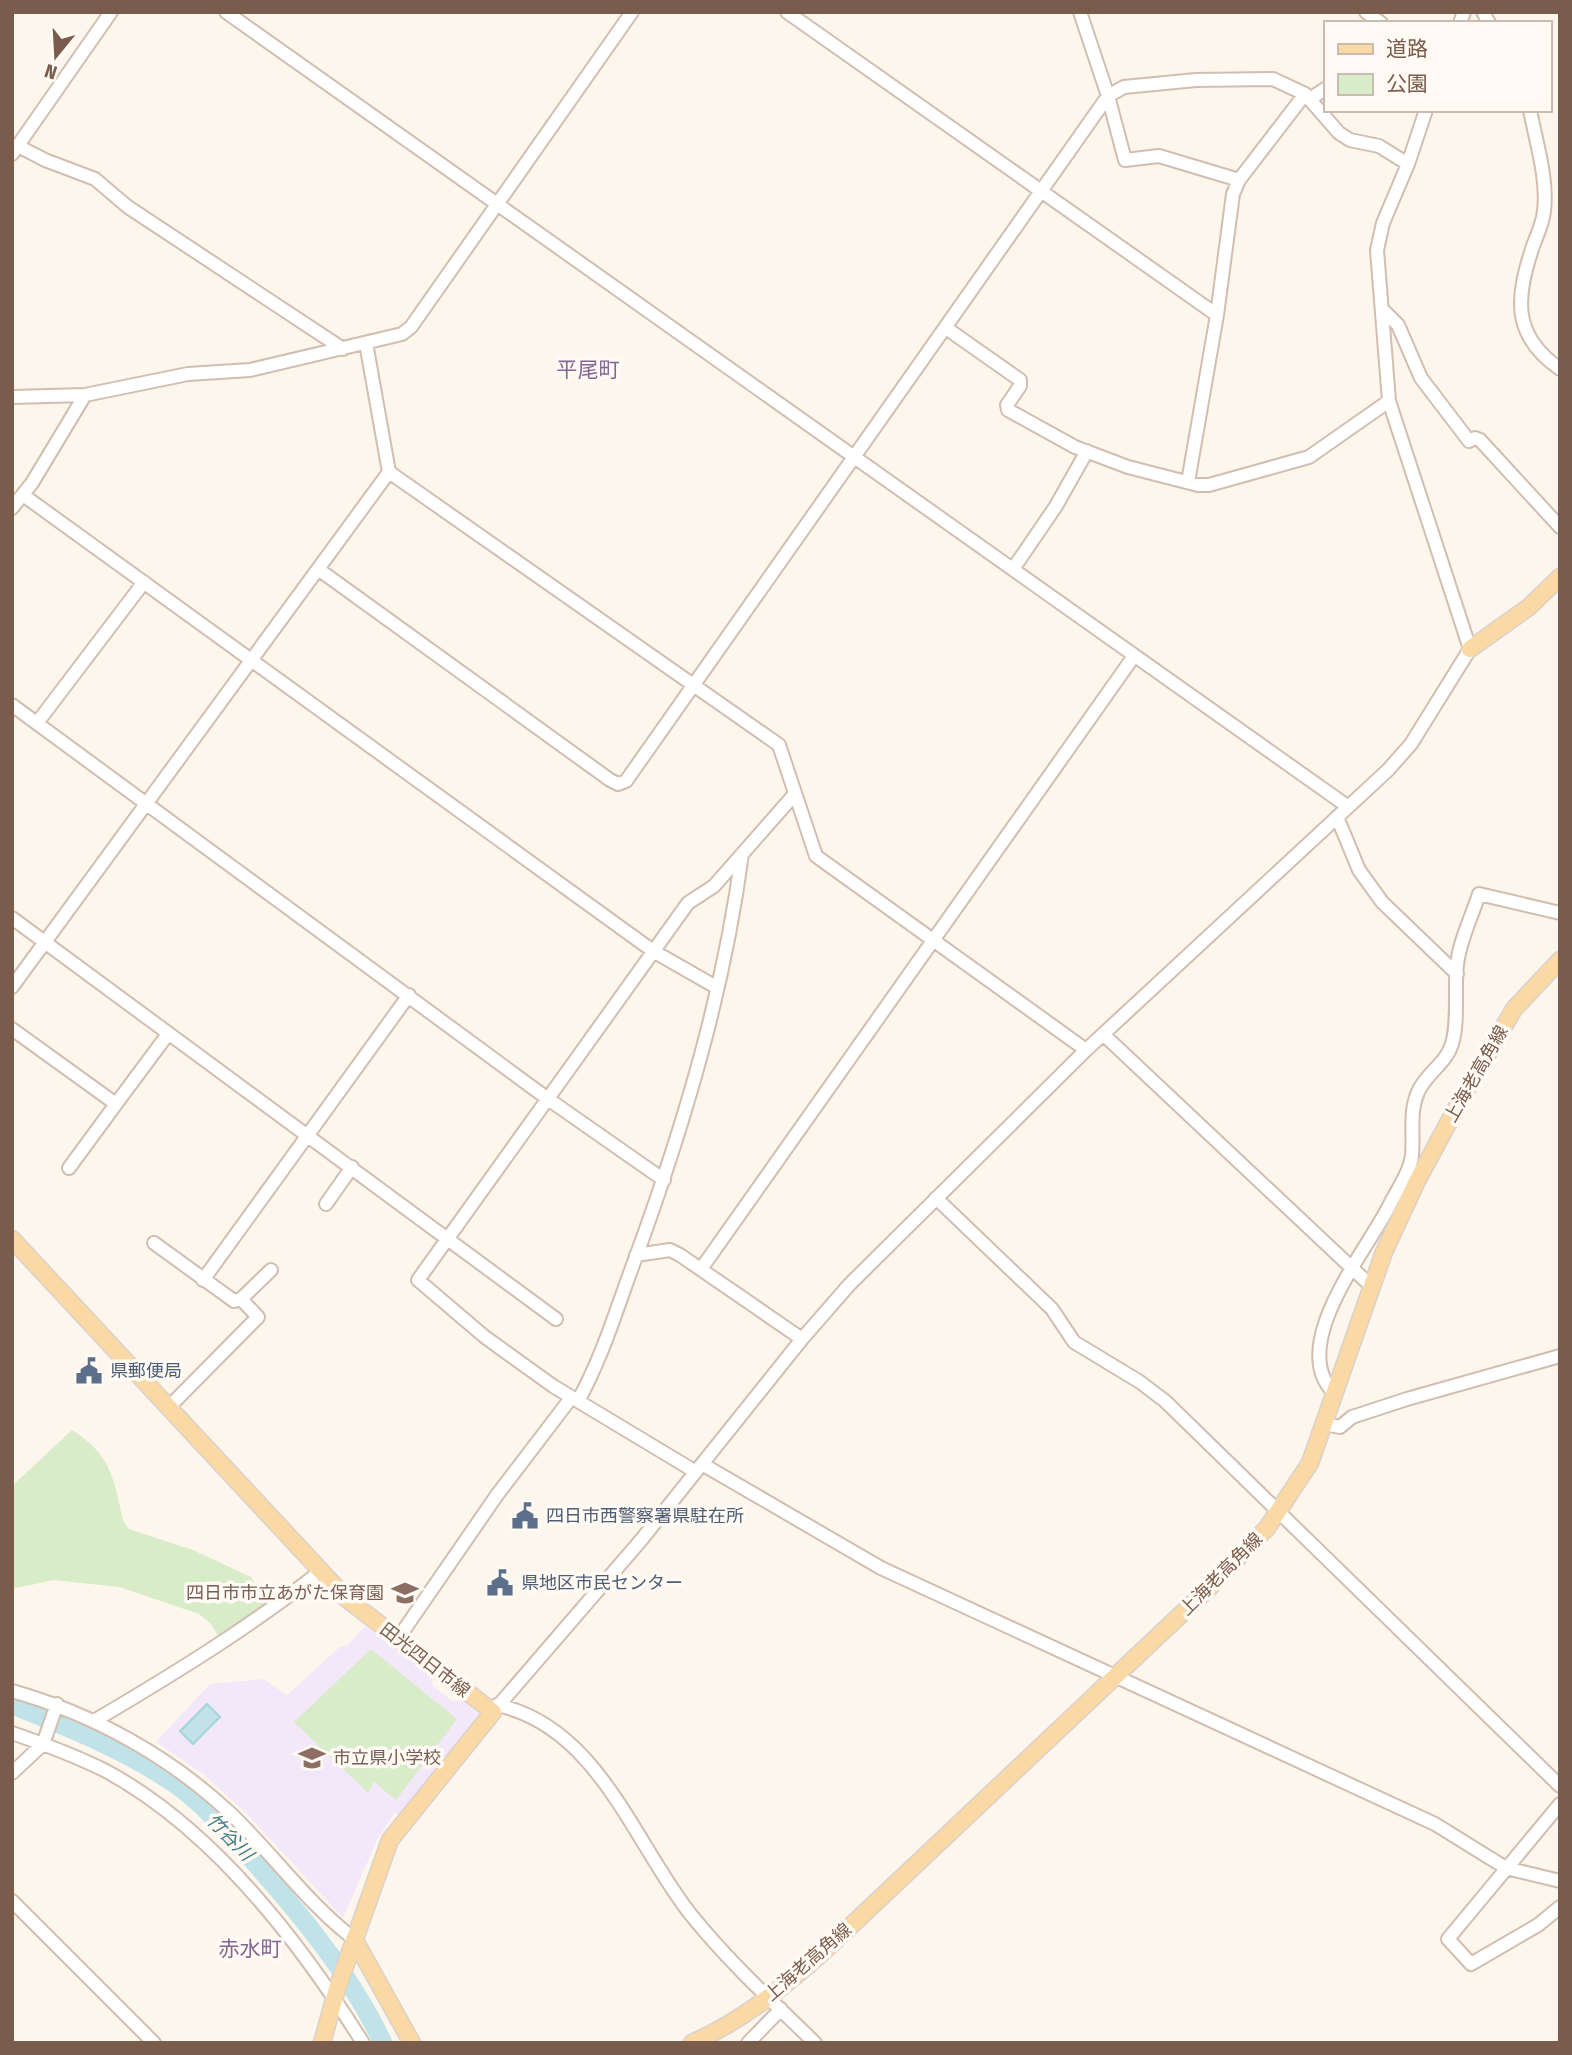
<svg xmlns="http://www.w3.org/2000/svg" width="1572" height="2055" font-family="'Fira Sans Condensed','Noto Sans JP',sans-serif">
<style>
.education{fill:#f3e8fa}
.green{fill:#d8ecc9}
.water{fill:#bfe3e8;stroke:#a5d3da;stroke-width:2}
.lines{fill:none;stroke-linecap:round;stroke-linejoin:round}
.river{stroke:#bfe3e8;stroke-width:19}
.minor-casing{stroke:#d1beb0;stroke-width:16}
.major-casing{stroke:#dad1cd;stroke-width:19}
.minor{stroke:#fff;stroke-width:12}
.major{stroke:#fbd9a5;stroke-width:16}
.labels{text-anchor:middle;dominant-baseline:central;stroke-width:7;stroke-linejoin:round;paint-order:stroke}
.street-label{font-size:18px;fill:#7a5c4d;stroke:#fffaf3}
.service-label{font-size:18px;fill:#4e5e75;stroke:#fffaf3;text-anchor:start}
.education-label{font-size:18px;fill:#785e54;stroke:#fffaf3;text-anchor:end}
.water-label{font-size:19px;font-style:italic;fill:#437c86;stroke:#fffaf3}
.quarter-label{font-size:21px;fill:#846695;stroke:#fffaf3}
</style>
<rect width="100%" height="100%" fill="#fdf6ec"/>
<path class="education" d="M365,1626L433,1678L432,1685L452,1701L462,1700L479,1715L400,1816L395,1812L377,1840L343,1918L247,1814L203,1774L156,1742L210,1684L263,1679L287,1695L341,1646H347Z"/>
<path class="green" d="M72,1430C100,1448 111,1465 118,1498C121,1509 121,1521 129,1529L193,1550L251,1577L270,1608L219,1638L211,1624L199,1614L119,1587L54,1580L12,1589V1486Z
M371,1649L457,1719L396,1800L374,1782L368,1793L294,1722Z"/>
<path class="water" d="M207,1704L220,1717L193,1744L180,1731Z"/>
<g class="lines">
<path class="river" d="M12,1705C68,1727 125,1750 175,1784C201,1802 226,1830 247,1854C298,1911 350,1973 383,2043"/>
<g class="minor-casing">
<path id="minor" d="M226,12L1347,806
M787,12L1217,315
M1080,12L1108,96L1125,160L1159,156L1239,180
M1366,12L1381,23
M1483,12L1489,23
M1460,23L1464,12
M1310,99L1325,89
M1530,110C1536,142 1548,179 1544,211C1543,223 1537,235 1533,246C1516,297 1511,335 1560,369
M18,146L45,160L95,179L128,207L343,349
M12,154L111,12
M1384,311L1398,325L1421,378L1469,441L1475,438L1480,440L1560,527
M946,328L1020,380V386L1007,405L1008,410L1075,447L1128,467L1198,485H1209L1309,457L1389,401
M366,343L389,472L779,745L816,856L1086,1050
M12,397L85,395L188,374L250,370L402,334L411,327L632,12
M1188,482L1217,315L1233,194L1239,180L1305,94
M23,495L653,951L716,987
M12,508L32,483L85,395
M318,569L610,780L618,784L626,781L1108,96L1124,87L1196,80L1273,79L1305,94L1339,133L1350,140L1379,146L1408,164
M1013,569L1056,506L1087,451
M12,705L548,1099L664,1180
M37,723L144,582
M1337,817L1359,870L1382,902L1457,974
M12,918L556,1319
M12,987L389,472
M12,1029L116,1104L168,1034
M1104,1035L1371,1286
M69,1168L116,1104
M936,1198L1052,1309L1074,1342L1140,1382L1165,1401L1560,1786
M326,1204L352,1167
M154,1243L234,1301L241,1299
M636,1255L670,1250L680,1255L802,1339
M701,1269L1134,656
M203,1280L409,995
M1334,1393C1287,1346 1365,1253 1388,1208C1396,1191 1410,1173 1412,1155C1414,1133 1409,1112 1418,1092C1426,1073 1446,1064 1452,1044C1459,1020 1454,990 1457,965C1459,942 1472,916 1479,894L1560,913
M578,1401C604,1354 618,1304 637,1254C684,1125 724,991 742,854
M168,1408L258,1317L241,1299L271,1270
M1324,1424L1340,1427L1352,1417L1407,1399L1560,1356
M702,1464L881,1568L1435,1824L1506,1868L1560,1881
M696,1472L553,1386L485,1337L418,1280L688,903L714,886L794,795
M397,1640L497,1495L571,1398
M12,1691C93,1714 169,1756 230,1813C273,1854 307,1903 354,1939
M497,1705C599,1727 634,1844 692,1916C729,1962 773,2002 815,2043
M493,1712L642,1539L802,1339L849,1285L1086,1050L1388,770L1411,744L1470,649L1389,401L1377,250L1383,223L1408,164L1426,110
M94,1721C172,1675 249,1628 321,1571
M12,1733C44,1744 76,1756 106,1771C213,1829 300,1942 363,2043
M12,1773L43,1744L57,1704
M1560,1804L1448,1939L1471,1964L1538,1925L1560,1907
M12,1901L154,2043
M748,2043L781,2009"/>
</g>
<g class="major-casing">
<path id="major" d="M1470,649L1529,607L1560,577
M12,1239L347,1599L493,1712L390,1840L337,1989L322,2043
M354,1939L412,2043
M692,2043C740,2022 781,1989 821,1954L1210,1587L1267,1528L1310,1463L1384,1252L1417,1181L1459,1103L1514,1009L1560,960"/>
</g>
<use href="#minor" class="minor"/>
<use href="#major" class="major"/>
</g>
<defs>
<g id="civic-bare" transform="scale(2.1)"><path d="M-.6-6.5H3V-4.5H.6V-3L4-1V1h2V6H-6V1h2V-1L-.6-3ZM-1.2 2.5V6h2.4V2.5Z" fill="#5c6f8a" stroke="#fffaf3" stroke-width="2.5" paint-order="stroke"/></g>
<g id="school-bare" transform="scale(2.1)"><path d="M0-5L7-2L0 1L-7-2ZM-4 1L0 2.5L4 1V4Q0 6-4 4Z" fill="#8d6e63" stroke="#fffaf3" stroke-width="2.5" paint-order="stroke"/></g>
</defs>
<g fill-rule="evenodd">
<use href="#civic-bare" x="89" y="1371"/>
<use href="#civic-bare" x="525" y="1516"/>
<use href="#civic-bare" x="500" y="1583"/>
<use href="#school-bare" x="405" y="1593"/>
<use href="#school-bare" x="312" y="1758"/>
</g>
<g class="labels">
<g class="street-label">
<text transform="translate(1476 1074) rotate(-60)">上海老高角線</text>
<text transform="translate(1221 1574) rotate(-45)">上海老高角線</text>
<text transform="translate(425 1660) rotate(38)">田光四日市線</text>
<text transform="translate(808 1962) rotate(-41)">上海老高角線</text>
</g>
<g class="service-label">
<text x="110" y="1371">県郵便局</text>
<text x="546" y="1516">四日市西警察署県駐在所</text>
<text x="521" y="1583">県地区市民センター</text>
</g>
<g class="education-label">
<text x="384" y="1593">四日市市立あがた保育園</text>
<text x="333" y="1758" text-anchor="start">市立県小学校</text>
</g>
<g class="water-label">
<text transform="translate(230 1837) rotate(46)">竹谷川</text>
</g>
<g class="quarter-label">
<text x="588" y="370">平尾町</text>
<text x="250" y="1949">赤水町</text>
</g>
</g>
<rect width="1572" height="2055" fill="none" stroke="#7a5c4d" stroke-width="28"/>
<rect x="1324" y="21" width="228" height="91" fill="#fffaf3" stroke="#cabbb1" stroke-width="2"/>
<rect x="1338" y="44" width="35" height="10" fill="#fbd9a5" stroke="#cabbb1" stroke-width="2"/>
<text x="1386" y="56" font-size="21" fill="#7a5c4d">道路</text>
<rect x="1338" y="74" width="35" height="21" fill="#d8ecc9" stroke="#cabbb1" stroke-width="2"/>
<text x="1386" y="91" font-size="21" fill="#7a5c4d">公園</text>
<g transform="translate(56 56) rotate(198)" stroke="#fffaf3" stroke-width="5" paint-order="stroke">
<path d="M0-5L12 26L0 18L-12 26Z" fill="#7a5c4d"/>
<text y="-10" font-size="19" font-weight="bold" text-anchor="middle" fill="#7a5c4d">N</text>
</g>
</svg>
